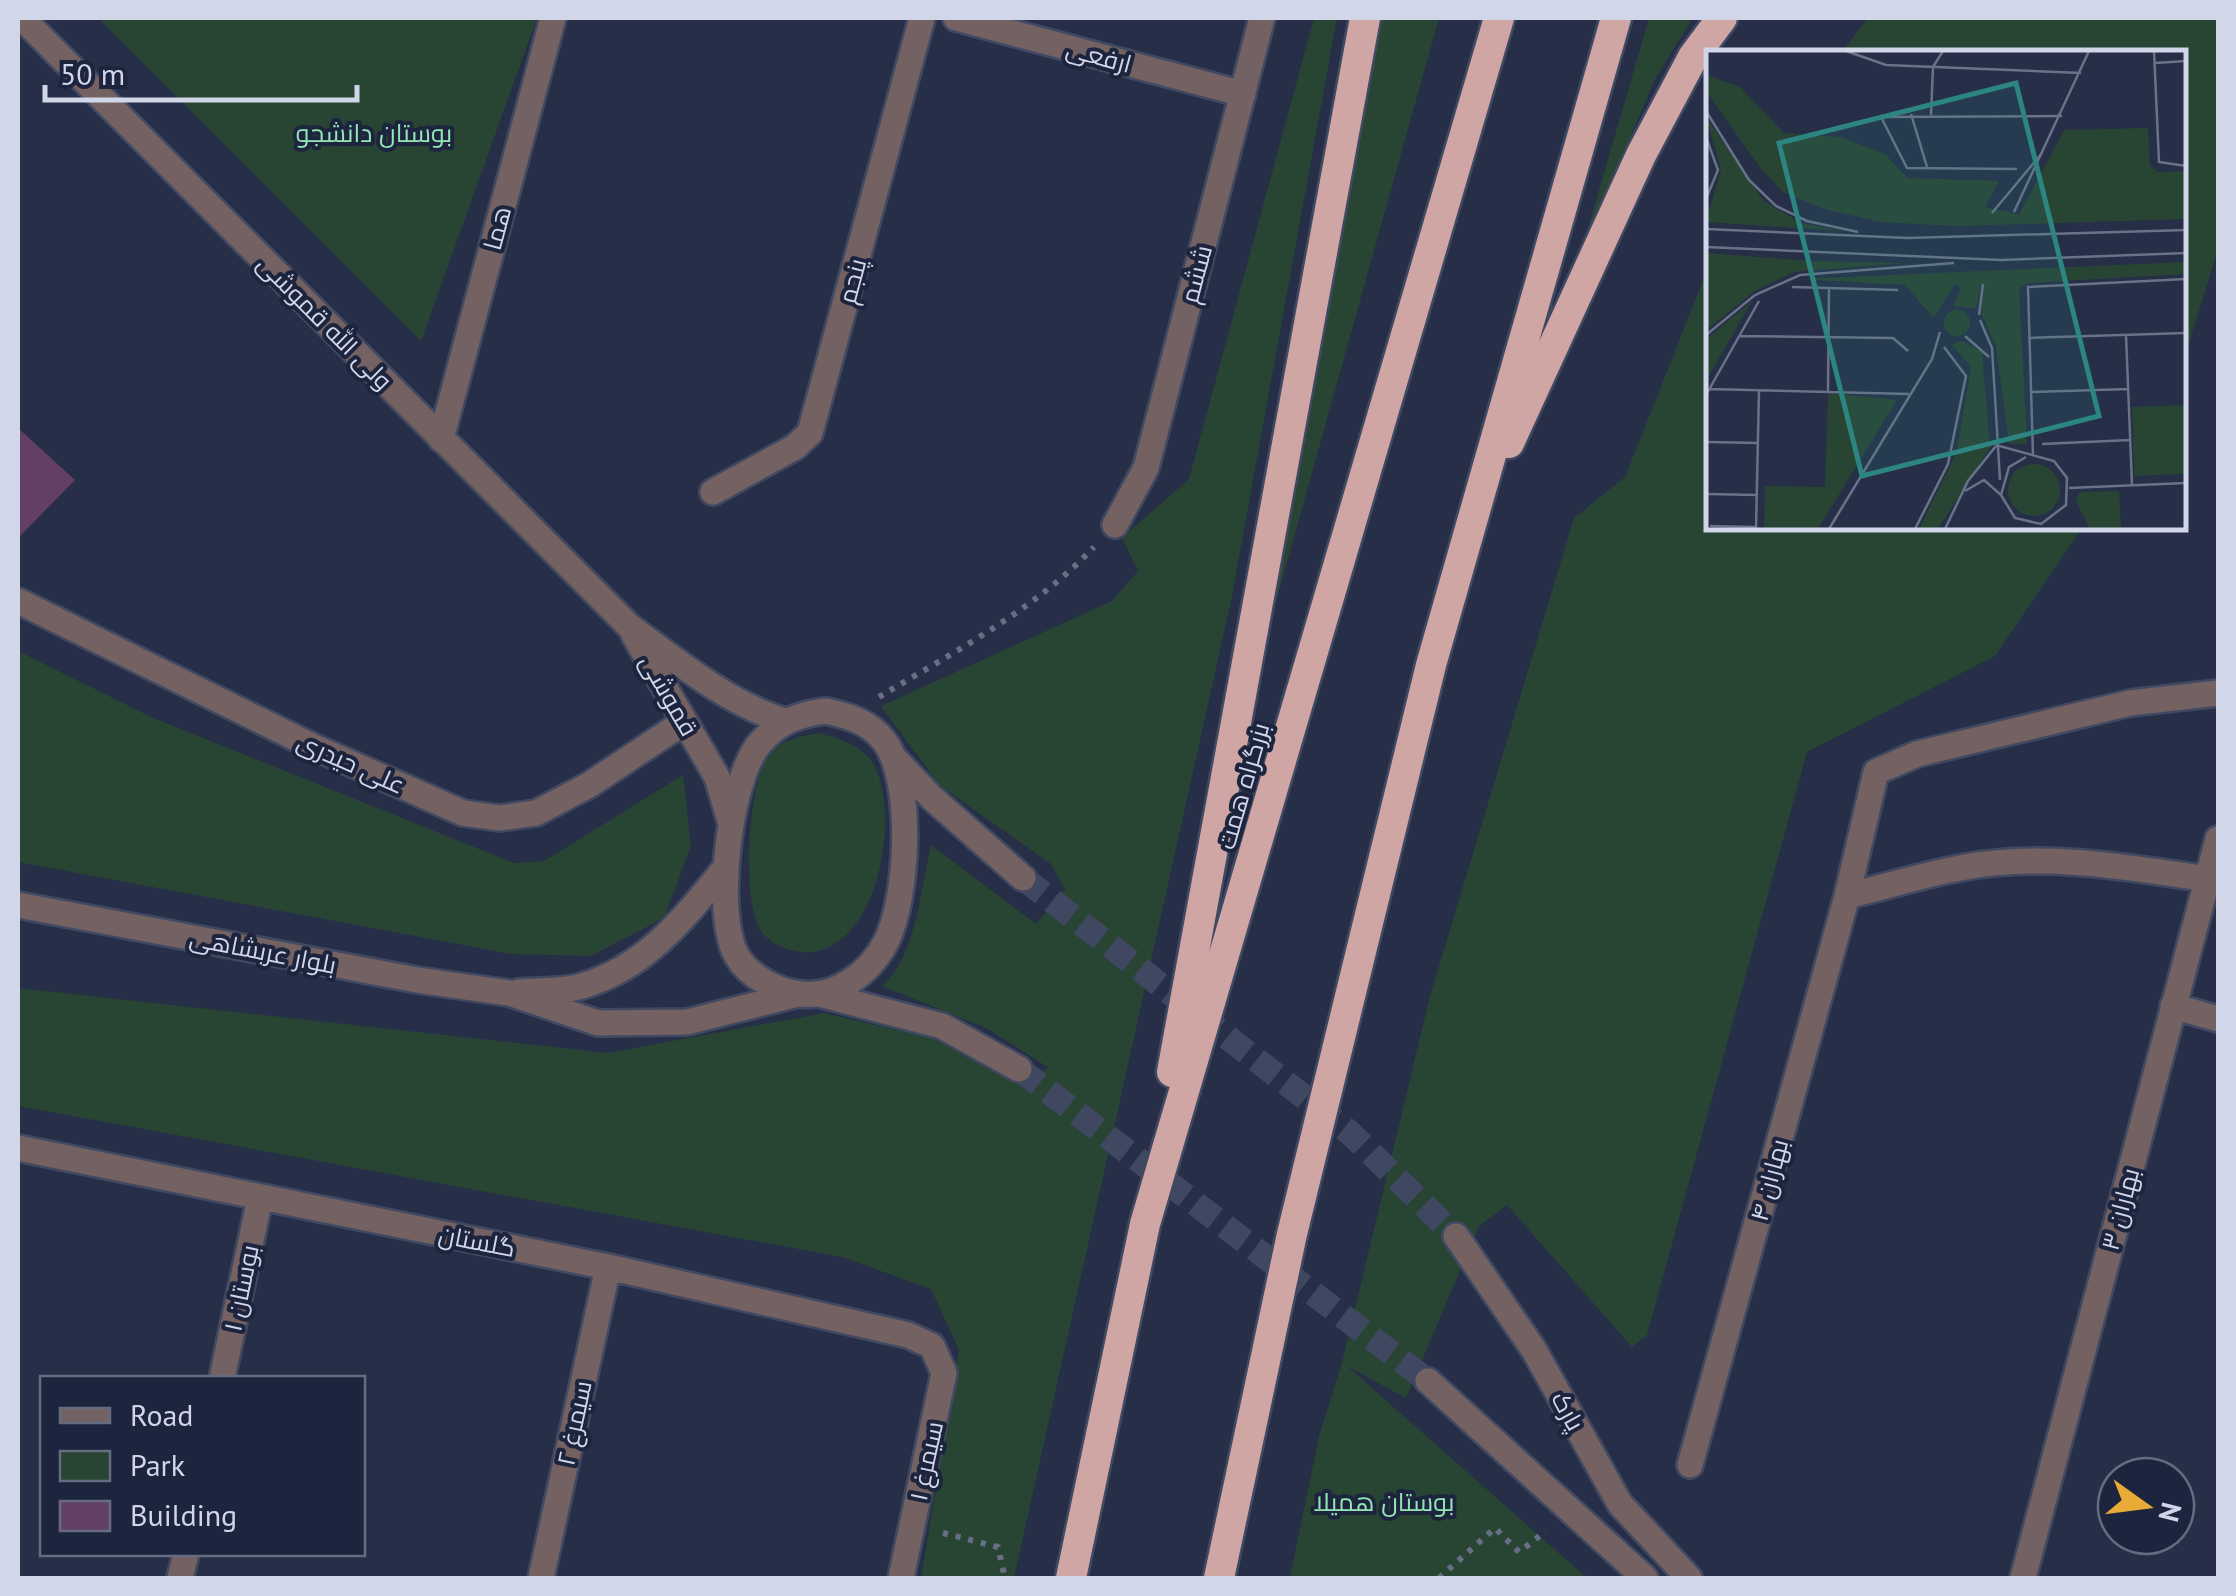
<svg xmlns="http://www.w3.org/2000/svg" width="2236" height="1596" font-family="'PT Sans',Cairo,sans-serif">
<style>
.green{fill:#284534}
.building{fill:#633f65}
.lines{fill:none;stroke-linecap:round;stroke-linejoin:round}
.minor-tunnel{stroke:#404760;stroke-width:25;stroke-dasharray:25 12;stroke-linecap:butt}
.minor-casing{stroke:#414962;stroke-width:30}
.highway-casing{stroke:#414962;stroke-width:35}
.path{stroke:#676e85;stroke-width:6;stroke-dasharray:5 8;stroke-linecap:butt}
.minor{stroke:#736261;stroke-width:25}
.highway{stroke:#d0a6a4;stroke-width:30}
.labels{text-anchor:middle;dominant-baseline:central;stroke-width:8;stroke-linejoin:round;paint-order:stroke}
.street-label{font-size:25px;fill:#d1d7e9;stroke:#1d243e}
.park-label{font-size:25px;fill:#95e6b5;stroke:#1d243e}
.inset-road{fill:none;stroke:#6a7288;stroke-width:2.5}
.view{fill:#2c8580;fill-opacity:0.15;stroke:#2c8580;stroke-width:5}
.inset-edge{fill:none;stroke:#d1d7e9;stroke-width:5}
</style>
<rect width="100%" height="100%" fill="#262e48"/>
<path class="green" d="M98,18H537L421,341Z
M1314,18H1337L1232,596L1014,1578H921L959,1350L931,1289L842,1257L18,1106V988L608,1053L824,1013L931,1038L984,1063L1014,1082L1049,1068L986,1028L882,986C916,957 921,888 931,845L1036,924L1065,889L1051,864L939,785L881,706L1112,601L1138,571L1122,538L1189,479Z
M1381,18H1439L1275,605Z
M1649,18H1693L1655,79L1580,256Z
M1868,18H2218V250L2184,358V52H1842Z
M1708,268V528H2082L1995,656L1807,752L1647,1335L1632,1347L1507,1205L1479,1226L1406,1398L1347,1366L1587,1578H1290L1319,1436L1342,1363L1430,996L1574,518L1625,477Z
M18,651L151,717L514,863L544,861L683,775L691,846L664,918L591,956L512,954L18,862Z
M819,733C840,739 864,745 875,767C901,819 877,958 801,952C787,951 768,942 761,931C741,898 748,793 766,759C777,740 799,737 819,733Z"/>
<path class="building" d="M18,428L75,480L18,538Z"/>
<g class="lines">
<path class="minor-tunnel" d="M1023,878L1349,1132L1456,1236
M1019,1069L1428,1381"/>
<g class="minor-casing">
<path id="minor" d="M22,18L629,626C678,662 726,702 784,721
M956,18L1243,94
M441,439L553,18
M713,492L795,447L810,433L922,18
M1115,525L1146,468L1262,18
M18,601L314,747L463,813L499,818L536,813L589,785L684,722
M634,635L717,777L731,824
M826,711C849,716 870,722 885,742C914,782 908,899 886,942C870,973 836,998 801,994C778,992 748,976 737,956C713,915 729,779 760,743C778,722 799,714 826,711Z
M895,759L932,798L1023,878
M1847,896C1885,887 1922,875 1960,868C2041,852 2128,867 2208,879
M18,905L417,980L509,993L598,1023L687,1022L798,994
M519,992C539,990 563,992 582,986C647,967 685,917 726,867
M823,995L942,1026L1019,1069
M2173,1006L2218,1019
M18,1148L608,1267L908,1335L932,1346L944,1373L901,1578
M1456,1236L1534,1350L1620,1504L1689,1578
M222,1378L260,1198
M1428,1381L1645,1578
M1690,1465L1847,896L1876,772L1917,754L2130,703L2218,693
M180,1578L186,1554
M541,1578L608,1267
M2023,1578L2218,839"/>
</g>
<g class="highway-casing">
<path id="highway" d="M1509,443L1641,155L1693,57L1722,18
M1172,1072L1365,18
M1071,1578L1145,1224L1499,18
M1219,1578L1292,1234L1431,665L1616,18"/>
</g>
<path class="path" d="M879,697C952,653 1035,610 1094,547
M943,1533L998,1547L1005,1578
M1439,1578L1495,1528L1519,1552L1546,1531"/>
<use href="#minor" class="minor"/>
<use href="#highway" class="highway"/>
</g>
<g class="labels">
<g class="street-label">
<text transform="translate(1099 56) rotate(15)">ارفعی</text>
<text transform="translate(497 228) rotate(-75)">هما</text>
<text transform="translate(1196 274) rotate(-75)">ششم</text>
<text transform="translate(852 281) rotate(-75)">پنجم</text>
<text transform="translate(325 322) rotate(45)">ولی الله قموشی</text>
<text transform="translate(669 695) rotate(60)">قموشی</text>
<text transform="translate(351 763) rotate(24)">علی حیدری</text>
<text transform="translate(1243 786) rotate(-74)">بزرگراه همت</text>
<text transform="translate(263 951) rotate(11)">بلوار عربشاهی</text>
<text transform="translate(1769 1180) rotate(-75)">بهاران ۴</text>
<text transform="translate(2120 1209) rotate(-75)">بهاران ۳</text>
<text transform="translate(477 1241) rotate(11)">گلستان</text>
<text transform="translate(241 1288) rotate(-78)">بوستان ۱</text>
<text transform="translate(1568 1411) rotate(61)">پارک</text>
<text transform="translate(574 1423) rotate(-78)">سیمرغ ۲</text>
<text transform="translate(926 1461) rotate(-78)">سیمرغ ۱</text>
</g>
<g class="park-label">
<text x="374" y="133">بوستان دانشجو</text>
<text x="1384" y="1502">بوستان همیلا</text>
</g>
</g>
<g transform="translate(1706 50)">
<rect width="480" height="480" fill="#262e48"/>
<path d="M1,25L34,37L78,83L134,87L179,104L201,128L293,131L279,157L312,164L311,169L358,80L442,78L444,115L451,122L480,121V169L251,176L174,172L119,159L77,142L55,119L0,41ZM0,67L58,151L95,173L135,181L0,172L15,119ZM0,203L107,211L198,213L88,222L49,241L0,280ZM480,212V224L321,233L313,239L321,394H303L290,296L276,265V231L270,258L247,256L255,237L249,234L228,268L199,235L93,229ZM46,251L0,331V289ZM238 273a13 13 0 1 1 26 0a13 13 0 1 1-26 0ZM256,291L276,302L284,398L232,479H213L251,401L265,317L246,295ZM122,343L191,350L112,479H58L59,436L119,437ZM478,355L480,424L428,426L426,357ZM302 440a26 26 0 1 1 52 0a26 26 0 1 1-52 0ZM413,441L415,479H384L370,451L373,442Z" fill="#284534"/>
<path class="inset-road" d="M140,1L180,15L375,23M448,1L453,112L480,116M449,13L480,11M0,61L43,130L70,156L101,171L152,182M205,64L221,117M225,65L227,17L237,1M0,87L12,120L0,149M311,119L201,118L175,67L356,66M308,162L383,1M286,163L336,103M0,179L202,188L480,180M0,197L295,210L480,203M86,237L192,240M273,265L277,234M274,270L286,298L294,430M0,285L49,245L94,225L248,213M420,285L426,435M33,286L187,288L202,301M259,286L283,307M322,288L480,283M3,339L203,344M122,342L123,237M324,342L422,339M0,345L53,251M0,392L52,393M336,394L424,390M290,395L348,411L361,428L360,455L335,474L309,468L295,445L303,417L320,407M327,406L322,237L480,229M363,438L480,433M259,441L278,430L295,445M0,444L51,445M4,476L50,477M50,479L53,340M123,479L226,309L234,282M209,479L242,414L260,326L238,297M239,479L262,431L290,396"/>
<path class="view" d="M310,33L393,366L156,426L73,93Z"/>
<rect width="480" height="480" class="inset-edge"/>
</g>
<rect width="2236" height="1596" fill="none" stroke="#d1d7e9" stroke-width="40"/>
<rect x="40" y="1376" width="325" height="180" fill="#1d243e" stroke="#656c82" stroke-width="2.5"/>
<rect x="60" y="1408" width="50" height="15" fill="#736261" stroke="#656c82" stroke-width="2.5"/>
<text x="130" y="1426" font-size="30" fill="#d1d7e9">Road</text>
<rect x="60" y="1451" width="50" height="30" fill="#284534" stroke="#656c82" stroke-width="2.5"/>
<text x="130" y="1476" font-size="30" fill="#d1d7e9">Park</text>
<rect x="60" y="1501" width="50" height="30" fill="#633f65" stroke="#656c82" stroke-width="2.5"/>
<text x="130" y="1526" font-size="30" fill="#d1d7e9">Building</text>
<g transform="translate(2146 1506) rotate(104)"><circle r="48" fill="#1d243e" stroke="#656c82" stroke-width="2.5"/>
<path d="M0-8L18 38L0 25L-18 38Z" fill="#e8ab37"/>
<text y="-15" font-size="28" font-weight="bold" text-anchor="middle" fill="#d1d7e9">N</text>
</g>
<path d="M45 85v15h312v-15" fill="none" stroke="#d1d7e9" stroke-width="5"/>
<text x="60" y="85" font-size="30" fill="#d1d7e9" stroke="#1d243e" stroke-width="8" paint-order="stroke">50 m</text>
</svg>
